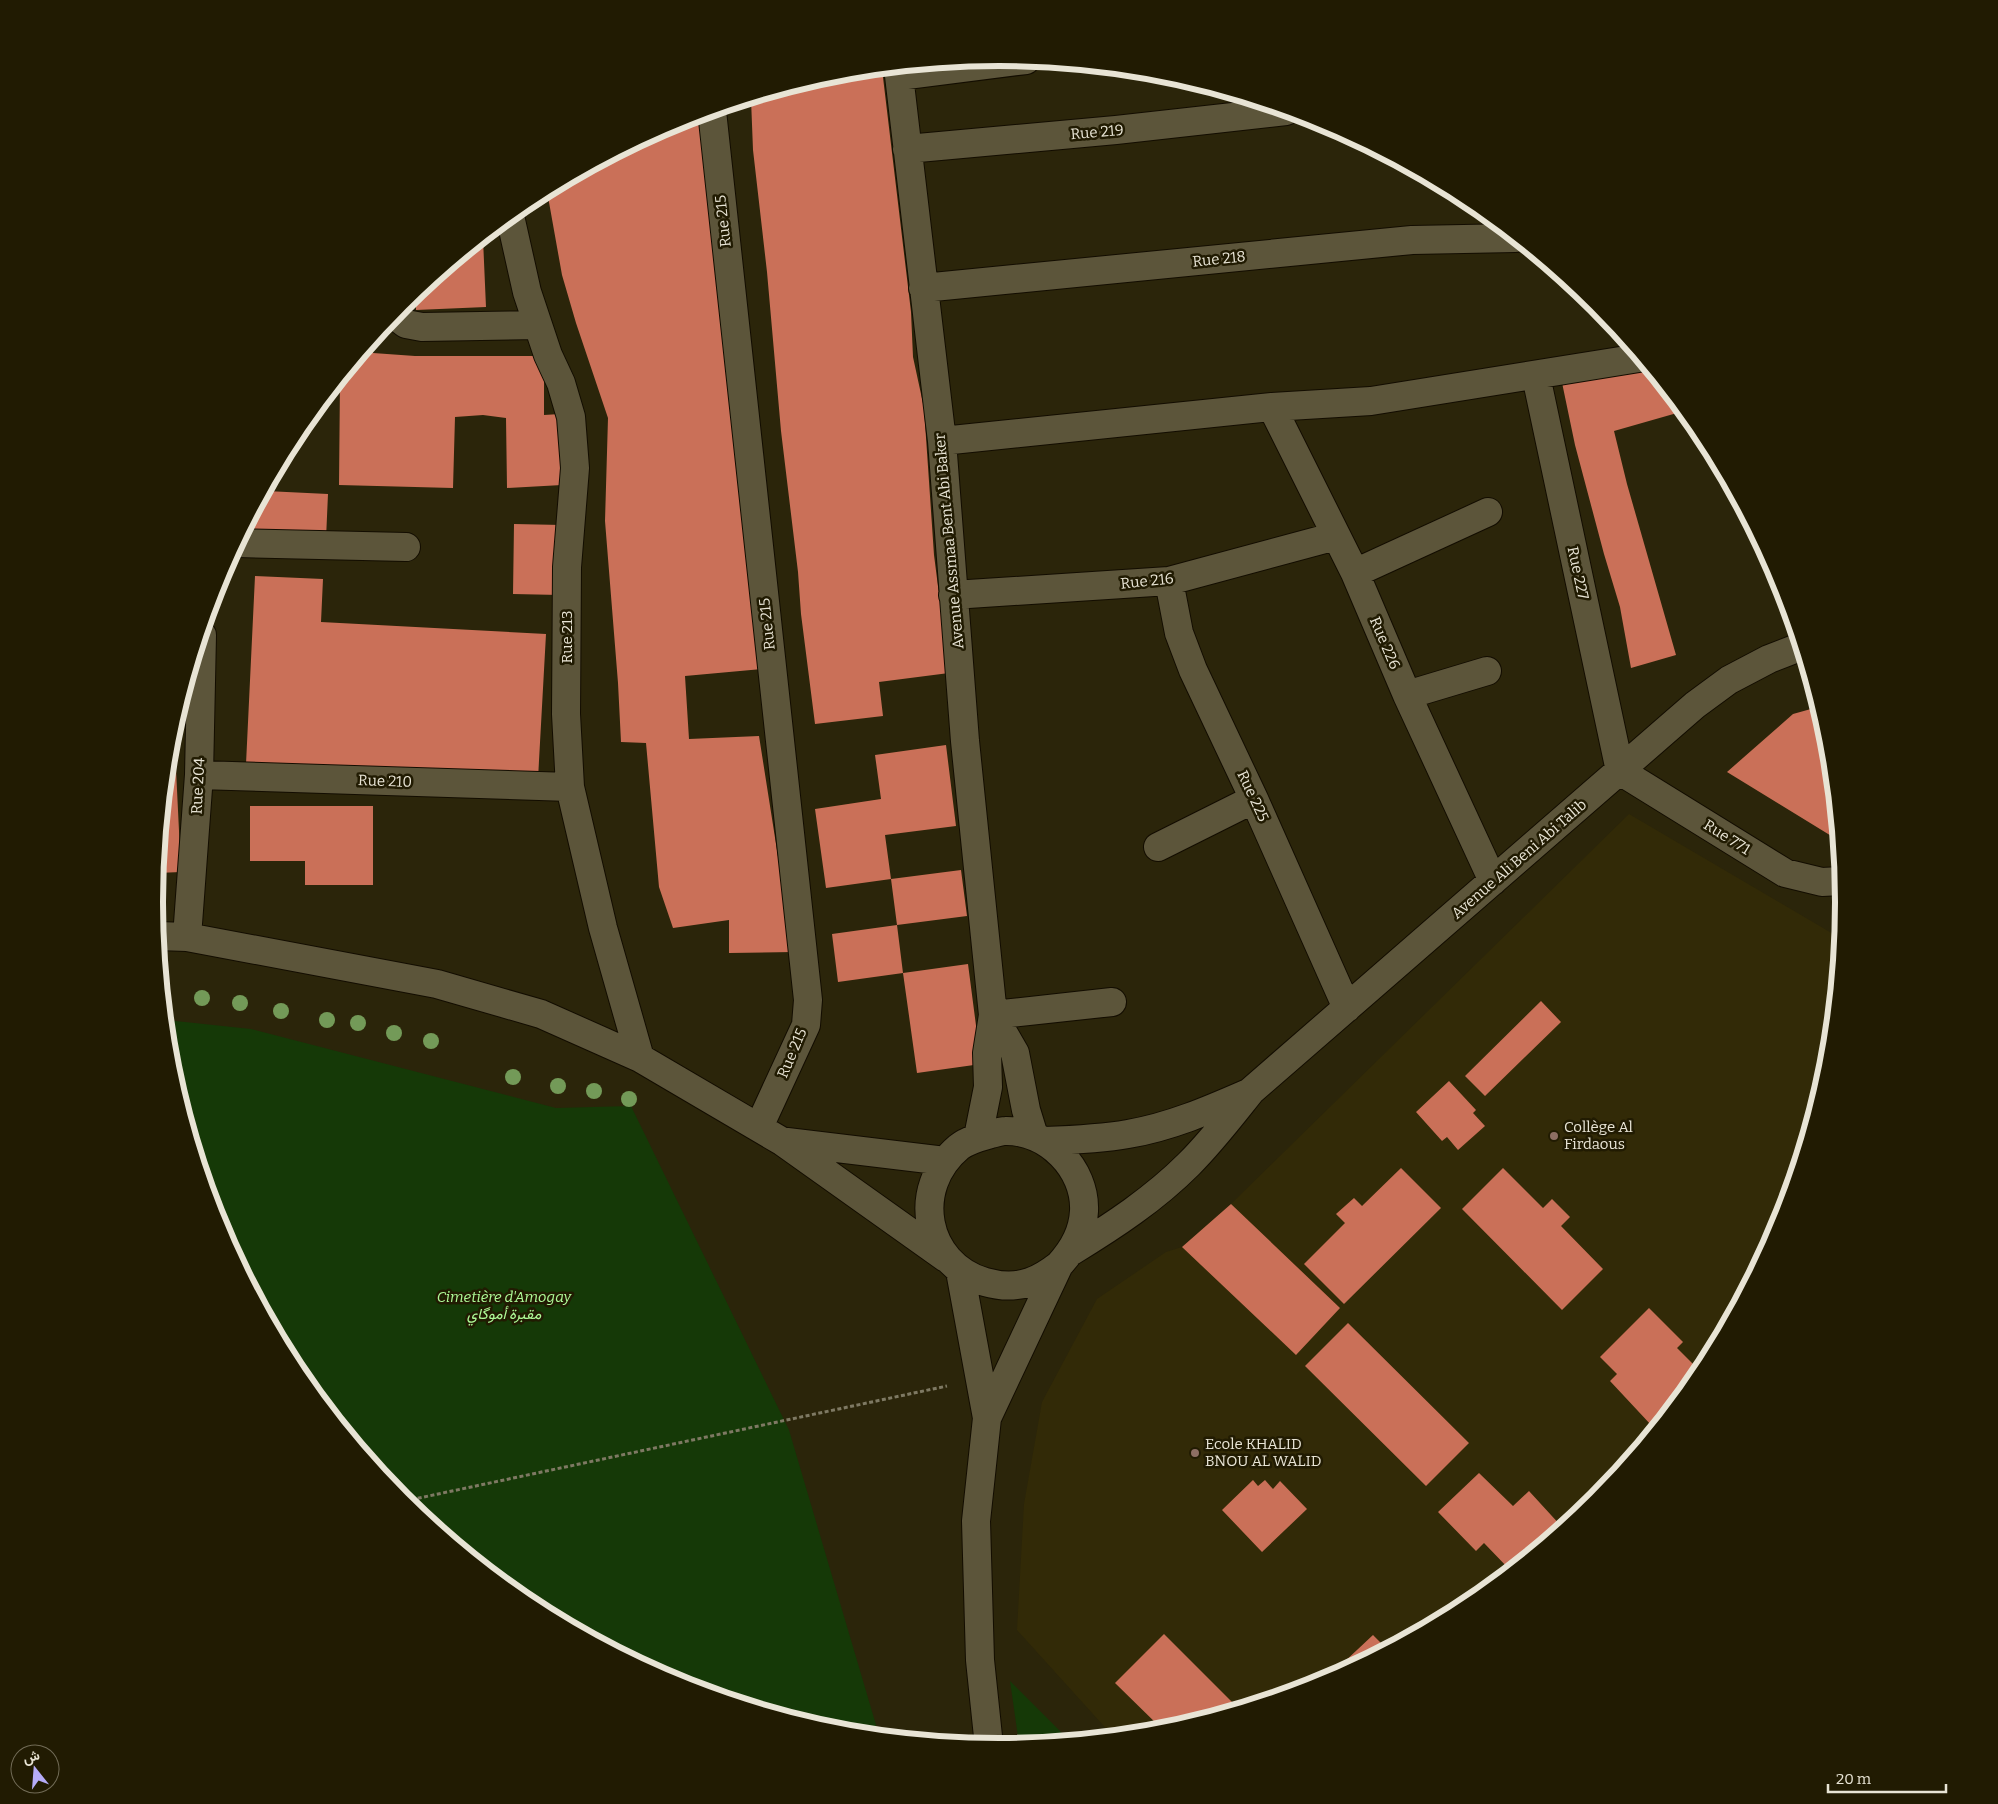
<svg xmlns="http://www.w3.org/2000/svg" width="1998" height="1804" font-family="Bitter,Vazirmatn,serif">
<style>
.built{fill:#322a07}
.green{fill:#153907}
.building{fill:#ca7058}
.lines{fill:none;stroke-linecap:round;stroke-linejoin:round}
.street-casing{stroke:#130d00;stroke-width:30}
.path{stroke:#7e7963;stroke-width:3;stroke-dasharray:4 2.5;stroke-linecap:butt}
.street{stroke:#5c553a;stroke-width:28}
.tree{fill:#739a58}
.education-dot{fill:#8d6e63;stroke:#211b02;stroke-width:2}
.labels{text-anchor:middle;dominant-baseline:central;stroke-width:5;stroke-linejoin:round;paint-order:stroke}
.street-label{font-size:15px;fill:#e8e4d5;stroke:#211b02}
.poi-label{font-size:15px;fill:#e8e4d5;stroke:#211b02;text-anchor:start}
.park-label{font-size:15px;font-style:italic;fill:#aefa97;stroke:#211b02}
.rim{fill:none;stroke:#e8e4d5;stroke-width:6}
</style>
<rect width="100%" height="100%" fill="#2b250a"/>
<path class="built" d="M1629,814L1840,938L1827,1067L1779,1225L1701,1371L1596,1499L1468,1604L1322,1682L1163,1730L1112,1735L1017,1630L1024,1504L1042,1402L1097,1299L1166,1252L1182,1247L1231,1204Z"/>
<path class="green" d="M166,1020L251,1029L556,1108L631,1106L789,1430L879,1735L834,1730L676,1682L530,1604L402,1499L297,1371L219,1225L171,1066Z
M1010,1681L1069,1740L1019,1744Z"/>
<path class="building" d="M882,69L911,312L913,357L924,408L934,555L949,673L879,682L883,716L815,724L801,614L798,572L781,431L767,272L753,150L751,99L835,74Z
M704,113L762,669L685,676L689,739L759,736L793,952L729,953V920L673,928L659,887L646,743L621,742L618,683L605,521L608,418L576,323L562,275L547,191L676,122Z
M483,239L486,307L416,310V294Z
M372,341L373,353L415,356H544V415L560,414L562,485L507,488L506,418L483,415L455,417L453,488L339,485L340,380Z
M1647,367L1684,411L1614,431L1627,484L1676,655L1631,668L1620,607L1604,554L1575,445L1560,373Z
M266,491L328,494L326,539L251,536L252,516Z
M514,524L562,525L560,595L513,594Z
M255,576L323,579L321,622L546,634L538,779L246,764Z
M1818,707L1827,738L1837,836L1833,837L1727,772L1793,714Z
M174,728L181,872L157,873L171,737Z
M946,745L956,826L885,835L891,879L826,888L815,809L881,799L875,755Z
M250,806H373V885H305V861H250Z
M961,870L967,916L897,925L903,973L838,982L832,934L897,925L891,879Z
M968,964L981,1064L917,1073L903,973Z
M1541,1001L1561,1022L1485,1096L1465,1076Z
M1449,1081L1476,1110L1473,1113L1485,1126L1458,1150L1447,1137L1442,1141L1416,1112Z
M1401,1168L1441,1208L1344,1304L1304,1264L1345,1223L1336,1214L1354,1198L1362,1206Z
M1503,1168L1543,1208L1552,1199L1570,1217L1561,1226L1603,1269L1562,1310L1462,1209Z
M1231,1204L1340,1308L1296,1355L1182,1247Z
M1649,1308L1683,1342L1677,1348L1693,1364L1697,1360L1703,1367L1662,1419L1652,1426L1610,1381L1617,1374L1600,1357Z
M1348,1323L1469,1443L1426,1486L1305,1366Z
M1479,1473L1513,1506L1529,1491L1562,1527L1510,1570L1484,1543L1476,1551L1438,1512Z
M1253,1480L1258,1486L1265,1480L1273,1489L1280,1481L1307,1509L1262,1552L1222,1510Z
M1164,1634L1238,1708L1163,1730L1115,1683Z
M1373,1635L1386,1648L1327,1680L1326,1679Z"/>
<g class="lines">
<g class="street-casing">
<path id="street" d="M898,67L942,441L965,741L993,1015L987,1053L988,1087L978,1137
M899,76L1026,60
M712,111L808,1000L806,1025L759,1127
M907,149L1116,130L1286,111
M510,216L527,292L548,355L561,383L571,417L575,468L567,567L566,714L570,787L603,928L640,1058
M923,288L1412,240L1515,238
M394,315L406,324L422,327L538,325
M1536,376L1620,771L1785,873L1822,882L1841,881
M1272,407L1355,573L1407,695L1493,881
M942,441L1272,407L1371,401L1639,358
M238,543L406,547
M1355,573L1488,512
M1169,581L1179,633L1193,670L1254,799L1347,1008
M953,595L1169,581L1336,536
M1407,695L1487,671
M199,775L570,787
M1158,847L1254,799
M158,936L187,937L437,984L541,1014L640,1058L783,1142L946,1258
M187,937L199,775L202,635
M993,1015L1015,1053L1026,1110L1034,1136
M993,1015L1112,1002
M1044,1141C1072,1140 1100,1139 1128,1134C1170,1127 1209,1110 1248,1093
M787,1142L945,1161
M1072,1251C1113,1226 1154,1199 1189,1164C1212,1141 1231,1116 1251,1091L1695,705L1729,680L1769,659L1800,647
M960,1271L987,1418L976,1521L980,1660L989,1746
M987,1418L1059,1265C1073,1250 1083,1233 1084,1211C1086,1169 1048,1130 1005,1131C1001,1131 995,1133 991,1134C980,1137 968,1140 959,1147C910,1188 924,1264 985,1282C999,1286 1016,1287 1030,1282C1041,1278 1050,1272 1059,1265"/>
</g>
<path class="path" d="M405,1501L947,1386"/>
<use href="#street" class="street"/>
</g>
<g class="tree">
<circle cx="202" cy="998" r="8"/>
<circle cx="240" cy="1003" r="8"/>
<circle cx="281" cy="1011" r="8"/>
<circle cx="327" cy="1020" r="8"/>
<circle cx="358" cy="1023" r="8"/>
<circle cx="394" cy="1033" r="8"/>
<circle cx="431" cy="1041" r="8"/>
<circle cx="513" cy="1077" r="8"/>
<circle cx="558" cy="1086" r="8"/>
<circle cx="594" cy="1091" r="8"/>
<circle cx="629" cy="1099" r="8"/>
</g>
<g class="education-dot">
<circle cx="1554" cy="1136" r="5"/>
<circle cx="1195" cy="1453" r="5"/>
</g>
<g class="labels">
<g class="street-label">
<text transform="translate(1097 132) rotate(-5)">Rue 219</text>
<text transform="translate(723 221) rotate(-96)">Rue 215</text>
<text transform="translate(1219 259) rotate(-6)">Rue 218</text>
<text transform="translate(949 541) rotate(-95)">Avenue Assmaa Bent Abi Baker</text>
<text transform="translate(1578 573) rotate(78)">Rue 227</text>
<text transform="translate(1147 581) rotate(-6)">Rue 216</text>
<text transform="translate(767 624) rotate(-96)">Rue 215</text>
<text transform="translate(567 637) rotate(-90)">Rue 213</text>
<text transform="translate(1385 643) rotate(67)">Rue 226</text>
<text transform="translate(385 781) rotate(2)">Rue 210</text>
<text transform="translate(198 786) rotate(-87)">Rue 204</text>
<text transform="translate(1253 796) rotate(65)">Rue 225</text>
<text transform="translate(1727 837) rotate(32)">Rue 771</text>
<text transform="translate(1519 859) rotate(-41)">Avenue Ali Beni Abi Talib</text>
<text transform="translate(792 1053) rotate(-67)">Rue 215</text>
</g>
<g class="poi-label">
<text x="1564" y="1127">Collège Al<tspan x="1564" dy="17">Firdaous</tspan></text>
<text x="1205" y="1444">Ecole KHALID<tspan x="1205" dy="17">BNOU AL WALID</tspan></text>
</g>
<g class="park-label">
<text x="504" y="1297">Cimetière d'Amogay<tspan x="504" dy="17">مقبرة أموگاي</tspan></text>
</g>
</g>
<path d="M0 0H1998V1804H0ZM163 902a836 836 0 1 1 1672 0a836 836 0 1 1-1672 0Z" fill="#211b02" fill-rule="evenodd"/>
<path class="rim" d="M163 902a836 836 0 1 1 1672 0a836 836 0 1 1-1672 0Z"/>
<g transform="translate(35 1769) rotate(343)"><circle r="24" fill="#211b02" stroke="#716b56"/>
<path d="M0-4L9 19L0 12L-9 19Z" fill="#b6acf8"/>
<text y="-8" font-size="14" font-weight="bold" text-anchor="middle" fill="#e8e4d5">ش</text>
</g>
<path d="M1828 1784v8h118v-8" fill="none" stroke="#e8e4d5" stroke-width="2.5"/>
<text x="1836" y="1784" font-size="15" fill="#e8e4d5" stroke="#211b02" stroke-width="4" paint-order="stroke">20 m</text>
</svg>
